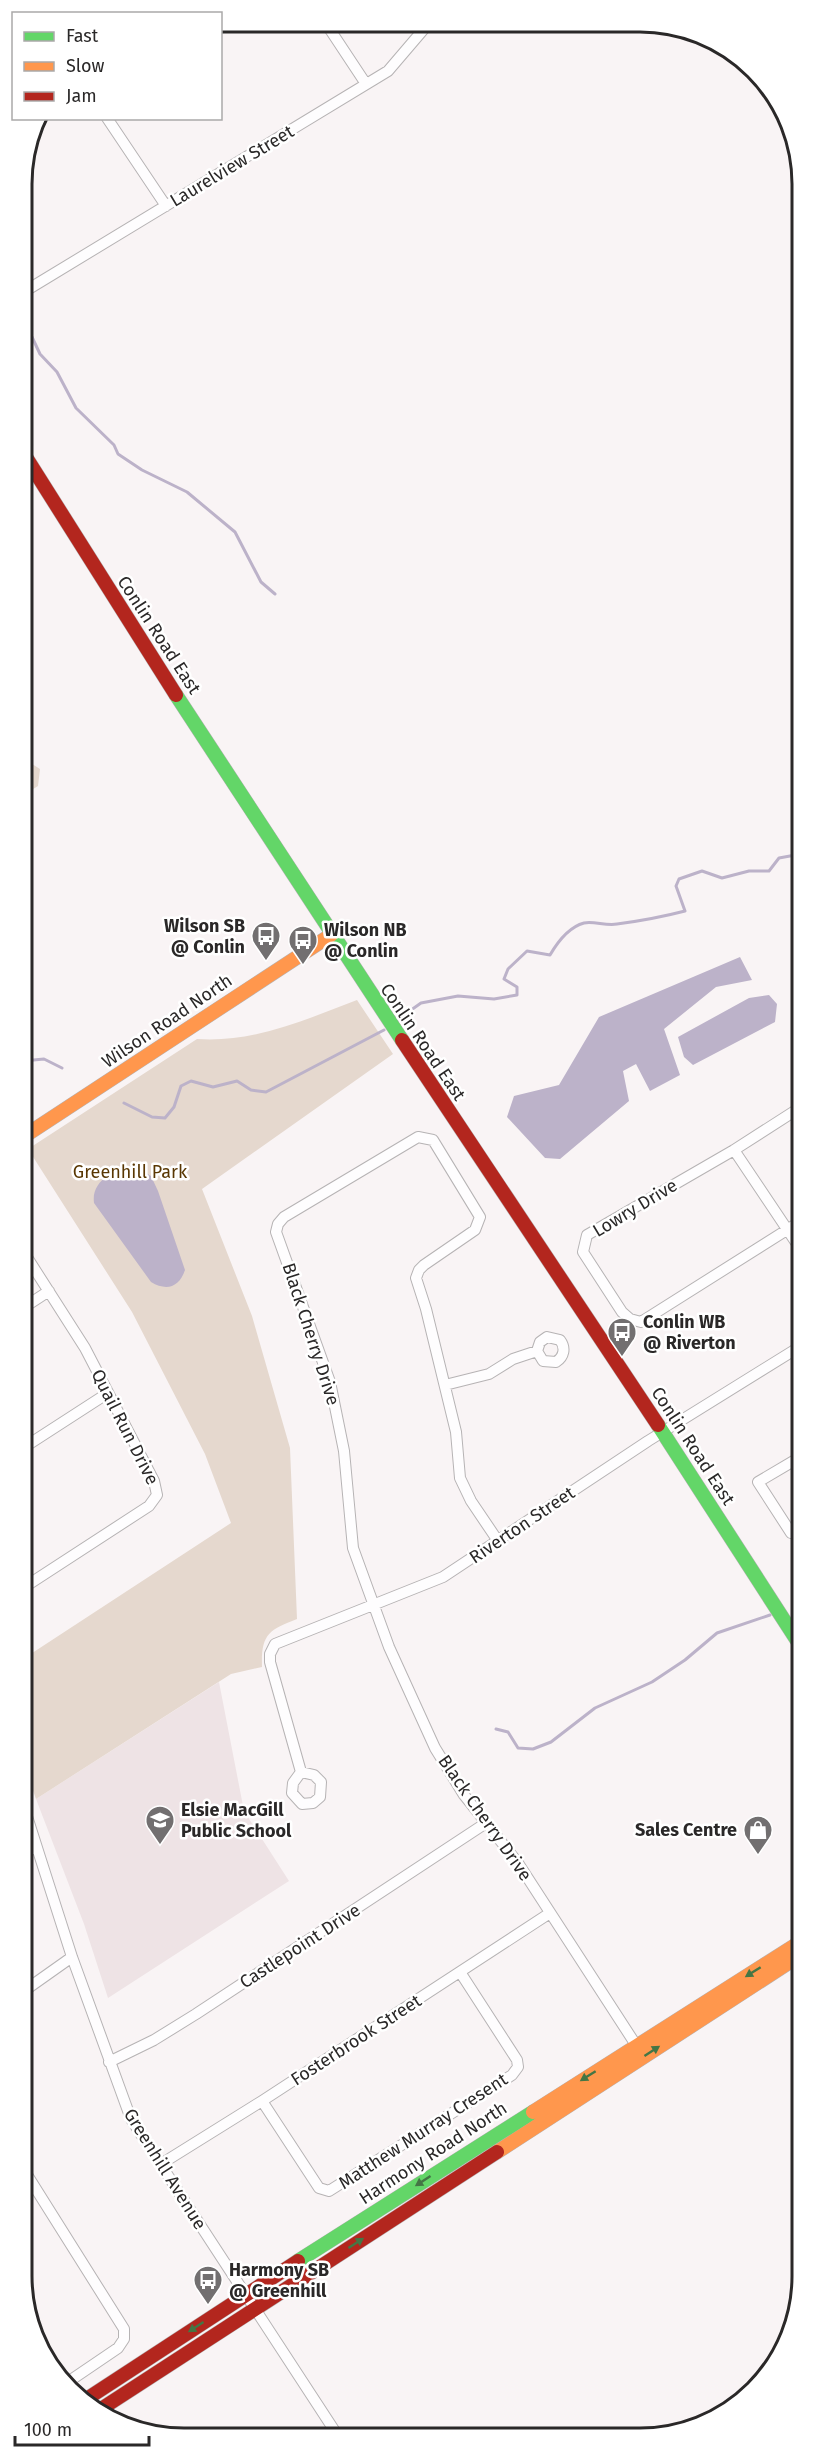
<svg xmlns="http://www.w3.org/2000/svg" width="824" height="2460" font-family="'Fira Sans',sans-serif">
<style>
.built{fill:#eee3e5}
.green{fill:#e5d8ce}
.water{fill:#bcb2c9}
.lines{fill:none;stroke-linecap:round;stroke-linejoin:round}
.stream{stroke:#bcb2c9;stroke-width:3}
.street-casing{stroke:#b6b3b4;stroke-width:12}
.fast-casing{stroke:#b6b3b4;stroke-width:15}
.slow-casing{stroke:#b6b3b4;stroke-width:15}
.jam-casing{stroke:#b6b3b4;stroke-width:15}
.street{stroke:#fefdfe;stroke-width:10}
.fast{stroke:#63d668;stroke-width:14}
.slow{stroke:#ff974d;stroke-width:14}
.jam{stroke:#b3261e;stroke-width:14}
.oneway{fill:#447645}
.labels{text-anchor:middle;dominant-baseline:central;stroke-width:5;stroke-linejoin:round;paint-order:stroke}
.street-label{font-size:18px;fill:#2a2828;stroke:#fff}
.poi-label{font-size:18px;font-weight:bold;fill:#2a2828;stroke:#fff;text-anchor:start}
.park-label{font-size:18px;fill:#593703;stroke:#fff}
.rim{fill:none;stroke:#2a2828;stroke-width:3}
</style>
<rect width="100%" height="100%" fill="#f9f4f5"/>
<path class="built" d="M219,1682L244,1811L289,1881L108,1998L84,1924L36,1799Z"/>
<path class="green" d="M22,761L29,762L40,769L38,786L22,796Z
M357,1000L393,1054L202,1189L252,1316L290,1448L297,1619C268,1630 261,1635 262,1667L231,1674L36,1799L23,1762V1659L231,1523L205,1454L132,1312L28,1149L197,1039C253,1043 305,1020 357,1000Z"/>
<path class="water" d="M740,957L752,980L716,987L664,1029L680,1075L650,1091L636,1064L623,1071L629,1101L560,1159L545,1158L507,1117L514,1096L559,1085L599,1017Z
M769,995L777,1004L775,1022L693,1065L684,1057L678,1037L749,998Z
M136,1167L151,1176L158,1191L185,1270C179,1288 166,1291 151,1282L94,1203C91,1180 116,1168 136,1167Z"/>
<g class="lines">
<path class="stream" d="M22,332L32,337L40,354L57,372L76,408L114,445L118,454L142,470L187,492L235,532L261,582L275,594
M397,1020L421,1003L458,996L494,999L517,995V987L504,979L508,969L527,951L550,955C557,943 569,927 584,923C594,921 606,926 617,924C640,921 662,917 685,911L676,886L679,879L702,871L722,878L749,871H769L779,858L801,854
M23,1061L44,1059L62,1068
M124,1103L152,1117L165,1118L174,1107L181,1086L191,1081L213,1087L237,1081L251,1090L266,1092L384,1030
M496,1729L508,1732L518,1748L533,1749L551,1742L595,1708L652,1682L685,1660L717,1633L770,1615"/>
<g class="street-casing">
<path id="street" d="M325,22L366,84
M220,28L232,21
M107,118L166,206
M22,293L388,71L429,23
M801,1107L734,1150L587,1235L583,1252L622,1312L630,1319L641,1322L801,1221
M734,1150L801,1250
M23,1251L85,1348L154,1481L157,1495L149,1506L23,1588
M23,1308L49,1291
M445,1385L489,1374L513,1359L537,1351L543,1361L556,1362C564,1357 566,1348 560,1340L547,1337L540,1342L537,1351
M23,1448L108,1393
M802,1456L758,1482L791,1533L802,1526
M498,1541L471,1501L460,1478L456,1432L426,1309L416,1278L419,1270L424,1265L475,1230L480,1217L433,1140L418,1137L284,1217L278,1224L276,1232L330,1382L344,1451L353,1548L389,1647L435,1748L464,1795L518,1863L636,2045
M301,1772L314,1775L321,1782L320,1797L313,1803L302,1804L292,1793L293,1783L301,1772L270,1662V1654L275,1644L443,1577L648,1441L801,1346
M24,1807L72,1957L131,2119L338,2436
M24,1854L36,1846
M24,1991L72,1957
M109,2062L154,2040L196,2014L486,1823
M262,2101L319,2188L329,2191L512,2075L518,2067L517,2060L460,1972
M161,2164L262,2101L550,1913
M24,2170L124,2329V2339L118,2348L65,2384"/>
</g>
<g class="fast-casing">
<path id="fast" d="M176,695L402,1040
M658,1425L802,1648
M298,2261L533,2112"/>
</g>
<g class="slow-casing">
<path id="slow" d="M23,1137L331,935
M533,2112L802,1941
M497,2152L802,1954"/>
</g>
<g class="jam-casing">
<path id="jam" d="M22,451L176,695
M402,1040L658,1425
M85,2400L298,2261
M101,2409L497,2152"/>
</g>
<use href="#street" class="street"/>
<use href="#fast" class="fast"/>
<use href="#slow" class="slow"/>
<use href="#jam" class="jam"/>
</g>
<defs><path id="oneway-solid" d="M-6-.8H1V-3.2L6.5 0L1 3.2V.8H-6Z" transform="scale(1.5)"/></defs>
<g class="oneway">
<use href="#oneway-solid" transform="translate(753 1972) rotate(148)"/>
<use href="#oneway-solid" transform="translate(652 2051) rotate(-33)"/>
<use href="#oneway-solid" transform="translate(588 2076) rotate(148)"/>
<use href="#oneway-solid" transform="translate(423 2181) rotate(147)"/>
<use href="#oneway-solid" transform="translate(356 2243) rotate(-33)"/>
<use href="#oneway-solid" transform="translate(196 2327) rotate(147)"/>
</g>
<defs>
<g id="bus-pin" transform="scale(1.5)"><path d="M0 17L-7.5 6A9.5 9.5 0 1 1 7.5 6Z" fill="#726f70" stroke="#fff"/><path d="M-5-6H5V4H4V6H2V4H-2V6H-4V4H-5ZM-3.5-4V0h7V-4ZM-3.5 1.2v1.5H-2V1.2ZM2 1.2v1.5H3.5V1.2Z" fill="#fff"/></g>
<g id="school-pin" transform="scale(1.5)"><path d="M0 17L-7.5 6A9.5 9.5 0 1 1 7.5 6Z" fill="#726f70" stroke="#fff"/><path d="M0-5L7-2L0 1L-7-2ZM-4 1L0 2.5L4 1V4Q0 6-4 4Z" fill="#fff"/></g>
<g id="shop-pin" transform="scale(1.5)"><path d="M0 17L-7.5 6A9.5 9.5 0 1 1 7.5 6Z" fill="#726f70" stroke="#fff"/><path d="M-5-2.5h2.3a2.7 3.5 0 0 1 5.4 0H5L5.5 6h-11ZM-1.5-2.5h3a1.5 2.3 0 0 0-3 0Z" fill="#fff"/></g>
</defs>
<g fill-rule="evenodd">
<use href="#bus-pin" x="266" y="936"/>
<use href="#bus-pin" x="303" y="940"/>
<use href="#bus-pin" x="622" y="1332"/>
<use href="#school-pin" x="160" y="1820"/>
<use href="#shop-pin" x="758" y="1830"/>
<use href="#bus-pin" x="208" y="2280"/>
</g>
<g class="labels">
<g class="street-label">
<text transform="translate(232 166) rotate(-31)">Laurelview Street</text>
<text transform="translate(159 635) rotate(57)">Conlin Road East</text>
<text transform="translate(167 1021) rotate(-34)">Wilson Road North</text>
<text transform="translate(423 1042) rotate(56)">Conlin Road East</text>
<text transform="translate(635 1208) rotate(-31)">Lowry Drive</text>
<text transform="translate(311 1334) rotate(72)">Black Cherry Drive</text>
<text transform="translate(125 1427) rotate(63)">Quail Run Drive</text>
<text transform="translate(693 1446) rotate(57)">Conlin Road East</text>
<text transform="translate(522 1525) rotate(-34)">Riverton Street</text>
<text transform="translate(485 1818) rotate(55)">Black Cherry Drive</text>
<text transform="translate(300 1946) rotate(-33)">Castlepoint Drive</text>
<text transform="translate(356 2040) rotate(-33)">Fosterbrook Street</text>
<text transform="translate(423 2131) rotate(-33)">Matthew Murray Cresent</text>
<text transform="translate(433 2153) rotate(-33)">Harmony Road North</text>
<text transform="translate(165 2169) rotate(58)">Greenhill Avenue</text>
</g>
<g class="poi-label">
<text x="245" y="926" text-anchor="end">Wilson SB<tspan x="245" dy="21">@ Conlin</tspan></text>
<text x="324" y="930">Wilson NB<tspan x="324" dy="21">@ Conlin</tspan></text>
<text x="643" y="1322">Conlin WB<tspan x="643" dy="21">@ Riverton</tspan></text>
<text x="181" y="1810">Elsie MacGill<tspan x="181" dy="21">Public School</tspan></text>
<text x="737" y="1830" text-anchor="end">Sales Centre</text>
<text x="229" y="2270">Harmony SB<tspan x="229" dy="21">@ Greenhill</tspan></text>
</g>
<g class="park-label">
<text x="130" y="1172">Greenhill Park</text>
</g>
</g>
<path d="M0 0H824V2460H0ZM184 32H640A152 152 0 0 1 792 184V2276A152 152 0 0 1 640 2428H184A152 152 0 0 1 32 2276V184A152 152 0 0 1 184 32Z" fill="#fff" fill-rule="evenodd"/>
<path class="rim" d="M184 32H640A152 152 0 0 1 792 184V2276A152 152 0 0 1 640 2428H184A152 152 0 0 1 32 2276V184A152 152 0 0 1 184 32Z"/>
<rect x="12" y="12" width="210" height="108" fill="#ffffff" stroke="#aaa9a9" stroke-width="1.5"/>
<rect x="24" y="32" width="30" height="9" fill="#63d668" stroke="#aaa9a9" stroke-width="1.5"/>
<text x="66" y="42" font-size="18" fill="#2a2828">Fast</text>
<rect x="24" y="62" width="30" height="9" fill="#ff974d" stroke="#aaa9a9" stroke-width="1.5"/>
<text x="66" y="72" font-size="18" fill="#2a2828">Slow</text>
<rect x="24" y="92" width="30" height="9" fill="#b3261e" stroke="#aaa9a9" stroke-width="1.5"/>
<text x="66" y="102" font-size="18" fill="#2a2828">Jam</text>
<path d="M15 2436v9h134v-9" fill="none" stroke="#2a2828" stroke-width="3"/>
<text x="24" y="2436" font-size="18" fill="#2a2828" stroke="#ffffff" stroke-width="4.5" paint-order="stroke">100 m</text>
</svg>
